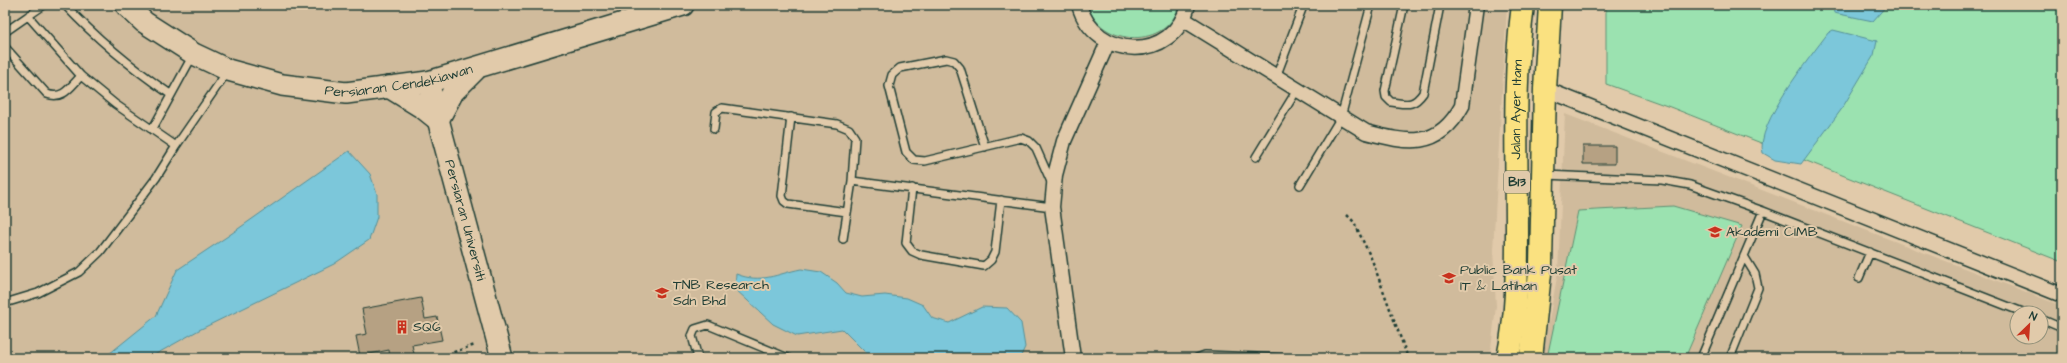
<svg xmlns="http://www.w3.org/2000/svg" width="2067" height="363" font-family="'Architects Daughter',sans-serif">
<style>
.built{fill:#d0bb9c;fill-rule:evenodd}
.green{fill:#9be2b0;stroke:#5d9072}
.water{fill:#7bc7da;stroke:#569098}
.building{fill:#b6a183;stroke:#1f3d34}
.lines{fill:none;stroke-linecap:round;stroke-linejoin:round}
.lane-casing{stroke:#1f3d34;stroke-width:10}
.street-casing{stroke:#1f3d34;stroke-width:17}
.secondary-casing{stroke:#1f3d34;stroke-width:24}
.primary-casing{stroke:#1f3d34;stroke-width:25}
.path{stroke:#1f3d34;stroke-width:2.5;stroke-dasharray:3 3;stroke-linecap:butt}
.lane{stroke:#e1caaa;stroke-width:7}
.street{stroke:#e1caaa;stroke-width:14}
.secondary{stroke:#e1caaa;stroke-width:21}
.primary{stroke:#fae180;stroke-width:22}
.labels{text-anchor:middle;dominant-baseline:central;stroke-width:4;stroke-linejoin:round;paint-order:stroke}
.shield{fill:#e1caaa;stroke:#596757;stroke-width:1}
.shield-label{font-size:13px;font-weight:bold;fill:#1f3d34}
.street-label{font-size:14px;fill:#1f3d34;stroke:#e1caaa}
.poi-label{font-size:14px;fill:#1f3d34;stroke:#e1caaa;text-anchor:start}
</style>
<rect width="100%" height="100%" fill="#e1caaa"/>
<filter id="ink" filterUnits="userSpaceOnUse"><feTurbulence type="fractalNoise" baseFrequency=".025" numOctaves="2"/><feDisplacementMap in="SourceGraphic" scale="8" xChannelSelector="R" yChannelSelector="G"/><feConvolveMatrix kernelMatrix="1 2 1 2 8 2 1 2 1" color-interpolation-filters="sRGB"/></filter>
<g filter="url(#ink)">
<path class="built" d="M5,5H1507L1493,250L1496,306L1490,358H5Z
M1565,114L2062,306V358H1542L1558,272ZM2017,313H2041V337H2017Z"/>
<path class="green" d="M1088,5H1179C1169,49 1100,48 1088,5Z
M1606,5H2062V262L1670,107L1606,84Z
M1673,206L1742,226L1685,358H1547L1578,211Z"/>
<path class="water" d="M1833,5H1887L1873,21L1834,13Z
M1833,30L1877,41L1874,55L1841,110L1801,164L1775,160L1763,153C1754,126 1811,56 1828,33Z
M349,151L370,174L377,194V217L369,240L334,264L199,330L149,358H104L156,316L177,270L228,236Z
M801,269L821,272L837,283L846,293L862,297L885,295L907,298L923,305L932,318L949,323L982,307L1007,308L1021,323L1025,347L1020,358H871L842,329L797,336L773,324L735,289L736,274C762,284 776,274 801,269Z"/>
<path class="building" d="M1583,146H1615V164H1583Z
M421,298L425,319L437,317L442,340L412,345L415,358H390L389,350L360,356L356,336L367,334L362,309Z"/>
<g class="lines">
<g class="lane-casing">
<path id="lane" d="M44,5L28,16L81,76L115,104L176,146
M65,5C97,39 132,68 170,94
M1404,5L1385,91L1386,97L1391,102C1407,104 1413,107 1423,93L1440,5
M5,32L28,16
M5,47L47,94C63,100 70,87 81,76
M1276,77L1302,9
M791,117L782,196L784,201L788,204L847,212
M714,129L716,112L722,108L837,124L849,129L855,138L852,181L1052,207
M152,130L193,55
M985,147L960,68L954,61L946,59L900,68L892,75L889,86L906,152L914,160L925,161L1021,138L1029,141L1036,148L1052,184
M1256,157L1297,90
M1545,175L1662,180L1690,185L1763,211L2025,313
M1300,185L1341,117L1371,5
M912,188L906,243L912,251L921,255L984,266L991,260L995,252L1001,200
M843,239L852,181
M1859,278L1870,252
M5,303L38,293L79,272L100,252L156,178L176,146L227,72
M2041,319L2062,328
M698,358L692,336L695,329L708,325L788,358
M1197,358L1205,355L1285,358
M1701,358L1763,211
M1730,358L1758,288L1755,274L1744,256"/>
</g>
<g class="street-casing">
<path id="street" d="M1079,5C1095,61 1174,63 1188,5
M1183,19L1366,132C1408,143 1438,150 1462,106L1476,5
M1545,89L2062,295
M1073,358L1052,207L1055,175L1064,141L1108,42"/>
</g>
<g class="secondary-casing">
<g id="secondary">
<path id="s1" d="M126,5L144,22L194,54L228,70L282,85L346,93L428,82L683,5"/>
<path id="s2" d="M428,82L502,358"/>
<path d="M389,87L423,108L438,120"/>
<path d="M438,120L453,92L475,70"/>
</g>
</g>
<g class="primary-casing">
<g id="primary">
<path id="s3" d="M1508,358C1517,316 1517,274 1517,232C1517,156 1513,80 1523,5"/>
<path d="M1531,358L1541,264L1545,89L1550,5"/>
</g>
</g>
<path class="path" d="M1347,215L1354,222L1372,260L1408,358
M443,358L454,352L475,345"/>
<use href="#lane" class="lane"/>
<use href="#street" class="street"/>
<use href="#secondary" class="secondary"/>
<use href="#primary" class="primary"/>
</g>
</g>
<defs>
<g id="university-bare" transform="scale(1.08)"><path d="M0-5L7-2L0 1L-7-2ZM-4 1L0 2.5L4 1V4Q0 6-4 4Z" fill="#c8321e" stroke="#e1caaa" stroke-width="2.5" paint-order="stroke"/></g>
<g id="building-bare" transform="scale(1.08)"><path d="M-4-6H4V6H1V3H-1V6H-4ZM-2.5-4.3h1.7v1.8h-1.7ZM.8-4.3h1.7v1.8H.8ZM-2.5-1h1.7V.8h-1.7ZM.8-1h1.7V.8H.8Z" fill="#c8321e" stroke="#e1caaa" stroke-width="2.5" paint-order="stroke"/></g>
</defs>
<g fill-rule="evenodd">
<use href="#university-bare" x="1715" y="232"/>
<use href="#university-bare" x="1449" y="278"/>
<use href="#university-bare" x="662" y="293"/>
<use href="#building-bare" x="402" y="327"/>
</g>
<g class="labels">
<rect class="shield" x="1504" y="171" width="26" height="22" rx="3"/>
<g class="shield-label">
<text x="1517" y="182">B13</text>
</g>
<g class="street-label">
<text stroke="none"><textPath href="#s1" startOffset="296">Persiaran Cendekiawan</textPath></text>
<text stroke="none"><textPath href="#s3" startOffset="249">Jalan Ayer Itam</textPath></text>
<text stroke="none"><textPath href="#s2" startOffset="143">Persiaran Universiti</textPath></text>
</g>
<g class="poi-label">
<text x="1726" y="232">Akademi CIMB</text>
<text x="1460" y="270">Public Bank Pusat<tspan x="1460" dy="16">IT &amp; Latihan</tspan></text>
<text x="673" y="285">TNB Research<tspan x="673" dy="16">Sdn Bhd</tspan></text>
<text x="413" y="327">SQ6</text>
</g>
</g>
<rect width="2067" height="363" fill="none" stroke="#e1caaa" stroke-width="20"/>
<rect x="10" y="10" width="2047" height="343" fill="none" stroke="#1f3d34" stroke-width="1.5" filter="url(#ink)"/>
<g transform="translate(2029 325) rotate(25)"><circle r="19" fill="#e1caaa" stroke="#93927b"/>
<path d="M0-3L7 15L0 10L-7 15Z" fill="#c8321e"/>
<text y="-6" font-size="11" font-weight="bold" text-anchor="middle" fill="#1f3d34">N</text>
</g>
</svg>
